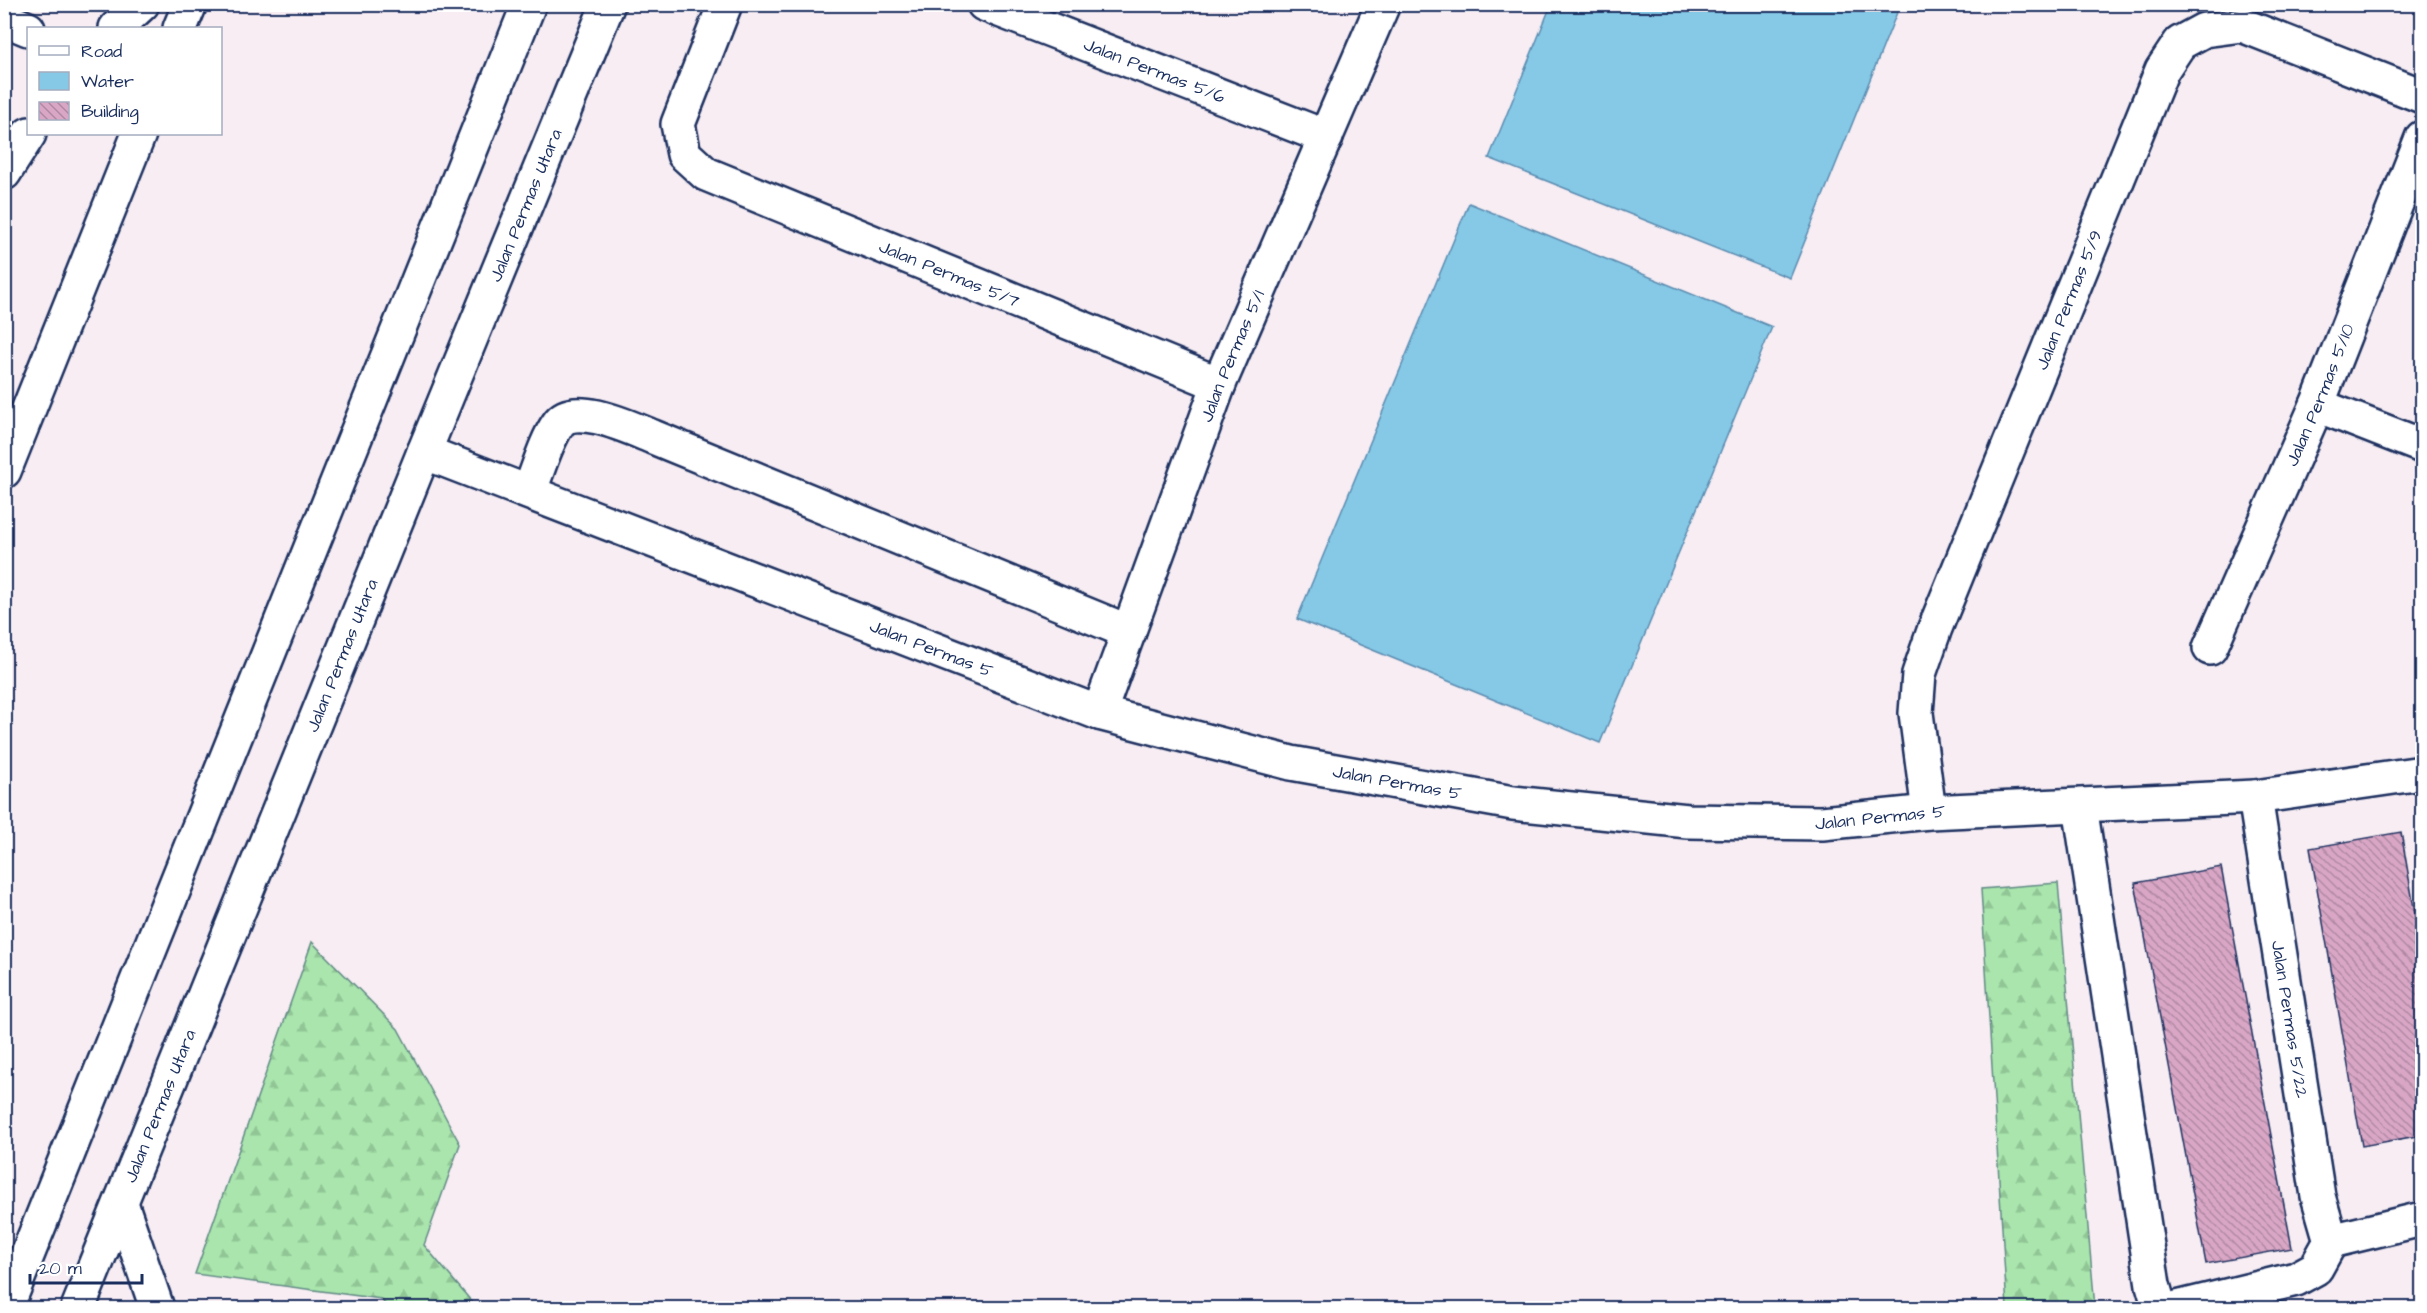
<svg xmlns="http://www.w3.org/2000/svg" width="2427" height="1313" font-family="'Architects Daughter',sans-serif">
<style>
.forest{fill:url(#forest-firs);stroke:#628a85;stroke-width:1.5}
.water{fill:#85c9e6;stroke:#5b8bb0;stroke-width:1.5}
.building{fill:url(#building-back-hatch);stroke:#1b2f5e;stroke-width:1.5}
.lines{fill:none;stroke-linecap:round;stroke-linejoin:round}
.minor-casing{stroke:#1b2f5e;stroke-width:38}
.major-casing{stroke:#1b2f5e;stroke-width:38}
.minor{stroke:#fff;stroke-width:33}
.major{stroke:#fff;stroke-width:33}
.labels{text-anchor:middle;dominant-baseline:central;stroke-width:5;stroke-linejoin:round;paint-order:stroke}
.street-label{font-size:18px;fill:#1b2f5e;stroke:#fff}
</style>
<defs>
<pattern id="forest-firs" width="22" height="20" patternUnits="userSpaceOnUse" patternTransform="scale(1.5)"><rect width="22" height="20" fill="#a9e5ac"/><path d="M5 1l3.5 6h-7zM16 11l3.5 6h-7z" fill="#91c596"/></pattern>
<pattern id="building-back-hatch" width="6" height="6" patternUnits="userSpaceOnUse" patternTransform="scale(1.5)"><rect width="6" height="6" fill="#d9a7c5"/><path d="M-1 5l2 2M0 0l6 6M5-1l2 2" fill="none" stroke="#af88a3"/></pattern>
</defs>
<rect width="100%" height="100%" fill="#f7edf3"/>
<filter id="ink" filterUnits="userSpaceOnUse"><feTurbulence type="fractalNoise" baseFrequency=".0167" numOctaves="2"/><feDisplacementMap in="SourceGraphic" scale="12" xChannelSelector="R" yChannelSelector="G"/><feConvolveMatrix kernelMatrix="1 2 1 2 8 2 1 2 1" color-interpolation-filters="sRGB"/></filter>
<g filter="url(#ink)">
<path class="forest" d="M2058,883L2095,1308H2007L1981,889Z
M312,942L398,1029L460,1144L424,1245L477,1308H388L381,1299L195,1274Z"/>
<path class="water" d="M1551,5H1900L1790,278L1489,158Z
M1469,203L1772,327L1600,743L1297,619Z"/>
<path class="building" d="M2401,832L2422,954V1135L2362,1146L2310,848Z
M2221,867L2292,1248L2206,1264L2135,883Z"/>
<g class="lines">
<g class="minor-casing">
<g id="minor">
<path id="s1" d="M725,4L678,124L684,154L706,174L1219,384"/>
<path id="s2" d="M984,4L1326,137"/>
<path d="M4,19L28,29"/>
<path d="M116,28L142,4"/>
<path d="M180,28L190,4"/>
<path d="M4,173L29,134"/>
<path d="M2317,405L2422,446"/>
<path id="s3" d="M424,452L1099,713L1291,763L1513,803L1688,821L1822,823L1929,812L2255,797L2422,773"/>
<path d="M4,471L139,134"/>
<path d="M529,492C538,471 545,443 558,424C573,400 633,429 653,437L1129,632"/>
<path id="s4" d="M2210,648L2317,405L2422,138"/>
<path id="s5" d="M1099,713L1219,384L1383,4"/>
<path id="s6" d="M2255,797L2318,1196L2331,1241"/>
<path d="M2080,806L2153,1285L2158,1302L2164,1308"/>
<path id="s7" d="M1929,812L1916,713L1919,674L1935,628L2162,70L2180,43L2204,30L2242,25L2422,96"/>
<path d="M121,1203L157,1308"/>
<path d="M2331,1241L2422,1219"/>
<path d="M2177,1308L2296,1279L2316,1268L2331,1241"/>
</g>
</g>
<g class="major-casing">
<g id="major">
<path d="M6,1308L529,4"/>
<path id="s8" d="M78,1308L424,452L608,4"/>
</g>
</g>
<use href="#minor" class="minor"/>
<use href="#major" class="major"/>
</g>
</g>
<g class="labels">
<g class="street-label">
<text stroke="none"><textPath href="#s2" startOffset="183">Jalan Permas 5/6</textPath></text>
<text stroke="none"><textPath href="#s8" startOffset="1190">Jalan Permas Utara</textPath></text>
<text stroke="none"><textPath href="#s1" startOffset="452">Jalan Permas 5/7</textPath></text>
<text stroke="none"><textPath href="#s7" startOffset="542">Jalan Permas 5/9</textPath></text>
<text stroke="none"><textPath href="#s5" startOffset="381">Jalan Permas 5/1</textPath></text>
<text stroke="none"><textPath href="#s4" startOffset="276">Jalan Permas 5/10</textPath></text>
<text stroke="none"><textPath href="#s3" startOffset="544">Jalan Permas 5</textPath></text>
<text stroke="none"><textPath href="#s8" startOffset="704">Jalan Permas Utara</textPath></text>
<text stroke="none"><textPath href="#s3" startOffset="1030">Jalan Permas 5</textPath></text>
<text stroke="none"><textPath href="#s3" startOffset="1516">Jalan Permas 5</textPath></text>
<text stroke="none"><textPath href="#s6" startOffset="225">Jalan Permas 5/22</textPath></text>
<text stroke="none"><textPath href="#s8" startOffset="218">Jalan Permas Utara</textPath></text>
</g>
</g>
<rect width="2427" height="1313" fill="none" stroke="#fff" stroke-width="24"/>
<rect x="12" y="12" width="2403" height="1289" fill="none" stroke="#1b2f5e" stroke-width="2" filter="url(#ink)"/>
<rect x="27" y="27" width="195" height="108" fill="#ffffff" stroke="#a4acbf" stroke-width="1.5"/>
<rect x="39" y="46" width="30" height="9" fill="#ffffff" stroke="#a4acbf" stroke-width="1.5"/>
<text x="81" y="57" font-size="18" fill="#1b2f5e">Road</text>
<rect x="39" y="72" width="30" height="18" fill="#85c9e6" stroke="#a4acbf" stroke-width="1.5"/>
<text x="81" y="87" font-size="18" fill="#1b2f5e">Water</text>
<rect x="39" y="102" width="30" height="18" fill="url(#building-back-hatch)" stroke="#a4acbf" stroke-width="1.5"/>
<text x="81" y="117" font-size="18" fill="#1b2f5e">Building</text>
<path d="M30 1274v9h112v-9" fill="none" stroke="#1b2f5e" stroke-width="3"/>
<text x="39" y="1274" font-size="18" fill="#1b2f5e" stroke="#ffffff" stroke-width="4.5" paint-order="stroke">20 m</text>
</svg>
